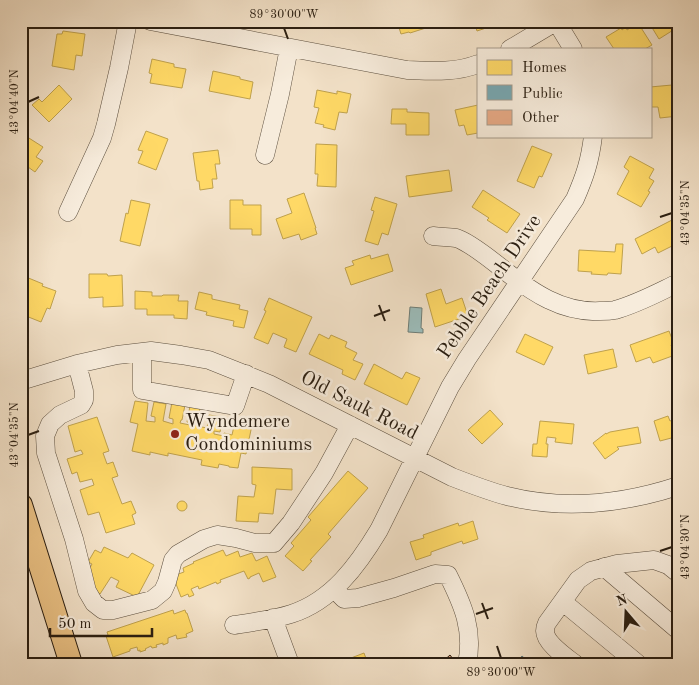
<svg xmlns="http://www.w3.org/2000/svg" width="699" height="685" font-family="'Old Standard TT',serif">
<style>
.water{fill:#9cbdbb;stroke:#6e7d77}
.homes{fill:#ffd966;stroke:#bfa14c}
.public{fill:#76a5af;stroke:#5f7c80}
.building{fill:#e6a884;stroke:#2a1e11}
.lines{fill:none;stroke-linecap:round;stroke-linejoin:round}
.minor-casing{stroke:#5c4f3f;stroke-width:19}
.major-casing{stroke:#2a1e11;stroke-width:24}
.minor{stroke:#f7ecdc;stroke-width:18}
.major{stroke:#eac184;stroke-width:22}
.ticks{fill:none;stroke:#2a1e11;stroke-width:2}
.poi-dot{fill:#8f2418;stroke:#f7ecdc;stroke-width:2}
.labels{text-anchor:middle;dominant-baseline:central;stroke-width:5;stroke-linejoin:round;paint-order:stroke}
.street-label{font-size:20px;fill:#2a1e11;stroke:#f7ecdc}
.poi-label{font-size:20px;fill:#2a1e11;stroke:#f7ecdc;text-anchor:start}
.neatline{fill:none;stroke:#2a1e11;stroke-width:2}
.ticks-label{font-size:12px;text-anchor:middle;fill:#2a1e11}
</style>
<rect width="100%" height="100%" fill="#f3e2c9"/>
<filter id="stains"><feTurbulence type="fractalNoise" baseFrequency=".004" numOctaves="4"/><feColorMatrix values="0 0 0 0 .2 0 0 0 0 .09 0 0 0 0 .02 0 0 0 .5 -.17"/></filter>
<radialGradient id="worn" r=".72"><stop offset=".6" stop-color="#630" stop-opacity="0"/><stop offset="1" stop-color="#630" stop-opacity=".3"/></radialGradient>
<path class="water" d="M410,307L422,308L421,328L423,329V333L408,332Z"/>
<path class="homes" d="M21,21H28L24,39H21Z
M394,21H430L432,26L410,33L409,32L401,34L397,21L394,22Z
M474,21H503L504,22L477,31Z
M652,21H678V27L659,39L651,26L654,24Z
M638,23L652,45L645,49H614L606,37L621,28L622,30L626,27L627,30Z
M63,31L85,34L82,56L76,55L74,70L52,66L57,34H62Z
M152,59L174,64V67L186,69L182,88L150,83L152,74L149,73Z
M213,71L240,77V79L253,82L250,99L209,91Z
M59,85L72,99L49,122L32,105L39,99L42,102Z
M672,85L674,100H678V116L660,118L658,107H651L650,87Z
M317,90L337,94V91L351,94L347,113L339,112L335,130L323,127L324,125L315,123L319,108L314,107Z
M478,105V133L467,135L464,125L459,126L455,110Z
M392,109H407V112L429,113V135H406V124H391Z
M146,131L168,139L156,170L138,163L143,151L138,150Z
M21,133L43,147L36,157L43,161L35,172L21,162Z
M316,144L337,145L336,187L317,186L318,174H315Z
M532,146L552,154L542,177L539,176L534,188L517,181Z
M218,150L220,164H215L217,179H212L213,188L200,190L199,181H197L193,153Z
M630,156L654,169L649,178L654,181L648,191L650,192L641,207L617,194L629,171L624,167Z
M449,170L452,191L409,197L406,176Z
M483,190L520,214L507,233L487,220L489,218L472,207Z
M304,193L316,228H315L317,234L301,240L299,234L283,239L276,219L292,213L287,199Z
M375,197L397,204L388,235L382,233L378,245L365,241L374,211L371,210Z
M131,200L150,204L140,246L120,241L126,213L128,214Z
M230,200H243V205H261V235H252V229H230Z
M672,220L678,231V243L658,253L655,247L642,254L635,239Z
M616,244H623L621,274L608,273L607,275L591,274L592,272L578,271L579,250L615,252Z
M388,254L393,271L351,285L345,268L354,265L352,261L370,255L371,259Z
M89,274H107L108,276L122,275L123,306L103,307V297L89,298Z
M26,277L43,284L42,286L56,291L50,309L47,308L41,322L21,314V289Z
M441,289L446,304L462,298L468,316L435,327L426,294Z
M135,291L152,292V296H162L163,295H179L178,301H188L187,319L174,318V315H147V309H135Z
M199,292L212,295V299L240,305L239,309L248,311L244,328L233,326L234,321L206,315L207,312L195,309Z
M269,298L312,317L296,352L284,347L287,339L273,333L268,344L254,338L266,311L264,310Z
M669,331L674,344L671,345L675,355L653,363L650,357L636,362L630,345Z
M319,334L329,339L331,335L347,342L345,347L357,353L353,360L363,364L355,380L342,374L343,370L309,354Z
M525,334L553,347L544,365L516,352Z
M613,349L617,367L588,374L584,355Z
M374,364L402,379L406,372L420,378L407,405L364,384Z
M135,401L148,403L146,421L155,422V417L151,416L154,402L166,404L163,421L173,424V419L169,418L172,402L185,405L182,420H181L180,423L190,425V422H187L190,406L200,408L197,426L207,428L209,415L223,417L220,432L214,431V434L224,436V433L232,435L234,426H237L238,422L252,425L246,454L241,453L238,468L229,467V466L219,464L218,468L201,465L202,460L168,453V456L150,452V455L132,451L138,424L130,422Z
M490,410L503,424L482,444L468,430Z
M668,416L670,421L678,418V440H676L675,437L660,441L654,421Z
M97,417L109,451L103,453L107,464L113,462L118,476L112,478L122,504L131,501L136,513L132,515L135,524L106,533L99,512L88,515L80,490L94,485L92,479L80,482L77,472L72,474L67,459L83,454L81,450L75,452L68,426Z
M540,421L574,424L572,444L555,442L556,438L547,437L546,444H548L547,457L532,456L533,444H537Z
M638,427L641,443L617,447L619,449L605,459L593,443L606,433V434L610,432Z
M252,467L292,469V490L276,489L273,514L259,513L258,522L236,521L238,496L254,497L256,485L252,484Z
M348,471L368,488L328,534L331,537L310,560L312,561L303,571L285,556L294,546L291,543L311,520L308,517Z
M177 506a5 5 0 1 1 10 0a5 5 0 1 1-10 0Z
M473,521L478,539L463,544L462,541L431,552V555L416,560L410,542L424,538L423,535L458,523L459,526Z
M104,547L128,558L132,553L154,565L137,597L116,587L119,581L111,577L100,594L89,588L93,579L86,575L92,564L88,562L95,550L101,553Z
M223,550L226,556L238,551L240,557L252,553L256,561L267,556L276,577L263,582L259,573L250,577V578L248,579L244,571L220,580L221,582L217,584L216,582L199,589L198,586L191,589L194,595L189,597L188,594L181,597L173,576L184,572L183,568L194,563L193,562Z
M173,610L174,614L185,610L186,613H187L193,631L186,634L187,637L177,639L176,635L168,638V643L163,645V643L156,645L157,647L152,648L151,646L145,649L146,650L140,652V650L138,651L137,647L130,649V651L113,657L106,636L108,635L107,632Z
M364,653L368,664H346L352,662L351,658Z"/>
<path class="public" d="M522,656L531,664H515Z
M538,658L544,664H533Z"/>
<path class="building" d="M450,655L457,664H440Z"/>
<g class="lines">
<g class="minor-casing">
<path id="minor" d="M150,21L407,70C431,71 455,73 478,64
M556,21L573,49
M510,49L557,21
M265,155L280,94L289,48
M68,212L102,138L106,124L119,68L128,21
M433,236C441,237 449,237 456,238C467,241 494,262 504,270C532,292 562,313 600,311C604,311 610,311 615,310C637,304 657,293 678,283
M142,353V390L235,406L246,374
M77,364L84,391V400L81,405L60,415L50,424L45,436L46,453L74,539L87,591L94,603L103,610H113L152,600L163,591L167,582L173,560L178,554L204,539L217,535L236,538L255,543H274L291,523L324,473L350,425
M21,381L77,364L117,355L151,351L181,355L209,360L269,384L452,477C470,484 488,491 507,496C563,510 623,504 678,486
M604,567L678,630
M334,589L344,599L358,598L394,588L435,574L448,575C463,605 474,630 467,664
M563,602L638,664
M273,618L290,664
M234,625C253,622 272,620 291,614C332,601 358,565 379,530L450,387L467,359L575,199C585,176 590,161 593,136
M575,664C566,657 545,643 545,631C545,629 546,625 547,623L578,580L591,571L617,564L654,560L668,565L678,573"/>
</g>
<g class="major-casing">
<path id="major" d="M21,505L71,664"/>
</g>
<use href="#minor" class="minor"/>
<use href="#major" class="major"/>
</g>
<path class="ticks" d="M284,28L288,39M28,102L39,97M660,217L672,213M379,305L385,321M374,316L390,310M28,435L39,431M660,551L672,547M482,603L488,619M476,614L493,608M497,646L501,658"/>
<circle class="poi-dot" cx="175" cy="434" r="5"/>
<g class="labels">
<g class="street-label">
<text transform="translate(490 287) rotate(-56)">Pebble Beach Drive</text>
<text transform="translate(359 406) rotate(27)">Old Sauk Road</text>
</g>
<g class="poi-label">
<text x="185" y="422">Wyndemere<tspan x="185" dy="23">Condominiums</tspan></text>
</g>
</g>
<rect width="699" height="685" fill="none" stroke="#f3e2c9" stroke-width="55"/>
<rect x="477" y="48" width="175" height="90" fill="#f7ecdc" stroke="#a59a8b"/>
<rect x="487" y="60" width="25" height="15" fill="#ffd966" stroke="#a59a8b"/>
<text x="522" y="72" font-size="15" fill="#2a1e11">Homes</text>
<rect x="487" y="85" width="25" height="15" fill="#76a5af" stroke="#a59a8b"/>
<text x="522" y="98" font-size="15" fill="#2a1e11">Public</text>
<rect x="487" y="110" width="25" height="15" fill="#e6a884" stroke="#a59a8b"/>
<text x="522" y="122" font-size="15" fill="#2a1e11">Other</text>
<g transform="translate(626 612) rotate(341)" stroke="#f7ecdc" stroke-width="4" paint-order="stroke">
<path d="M0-4L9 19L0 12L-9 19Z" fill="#2a1e11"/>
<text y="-8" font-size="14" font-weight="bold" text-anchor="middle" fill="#2a1e11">N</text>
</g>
<path d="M50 628v8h102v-8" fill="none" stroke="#2a1e11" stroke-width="2.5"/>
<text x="58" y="628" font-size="15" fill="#2a1e11" stroke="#f7ecdc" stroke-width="4" paint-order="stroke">50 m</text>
<rect x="28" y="28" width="644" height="630" class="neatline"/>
<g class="ticks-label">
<text x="284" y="18">89°30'00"W</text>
<text transform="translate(14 102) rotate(-90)" y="4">43°04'40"N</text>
<text transform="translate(685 213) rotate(-90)" y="4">43°04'35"N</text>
<text transform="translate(14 435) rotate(-90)" y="4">43°04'35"N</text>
<text transform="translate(685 547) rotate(-90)" y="4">43°04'30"N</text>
<text x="501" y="676">89°30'00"W</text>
</g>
<rect width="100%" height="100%" filter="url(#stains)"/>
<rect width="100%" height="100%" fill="url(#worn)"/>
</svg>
